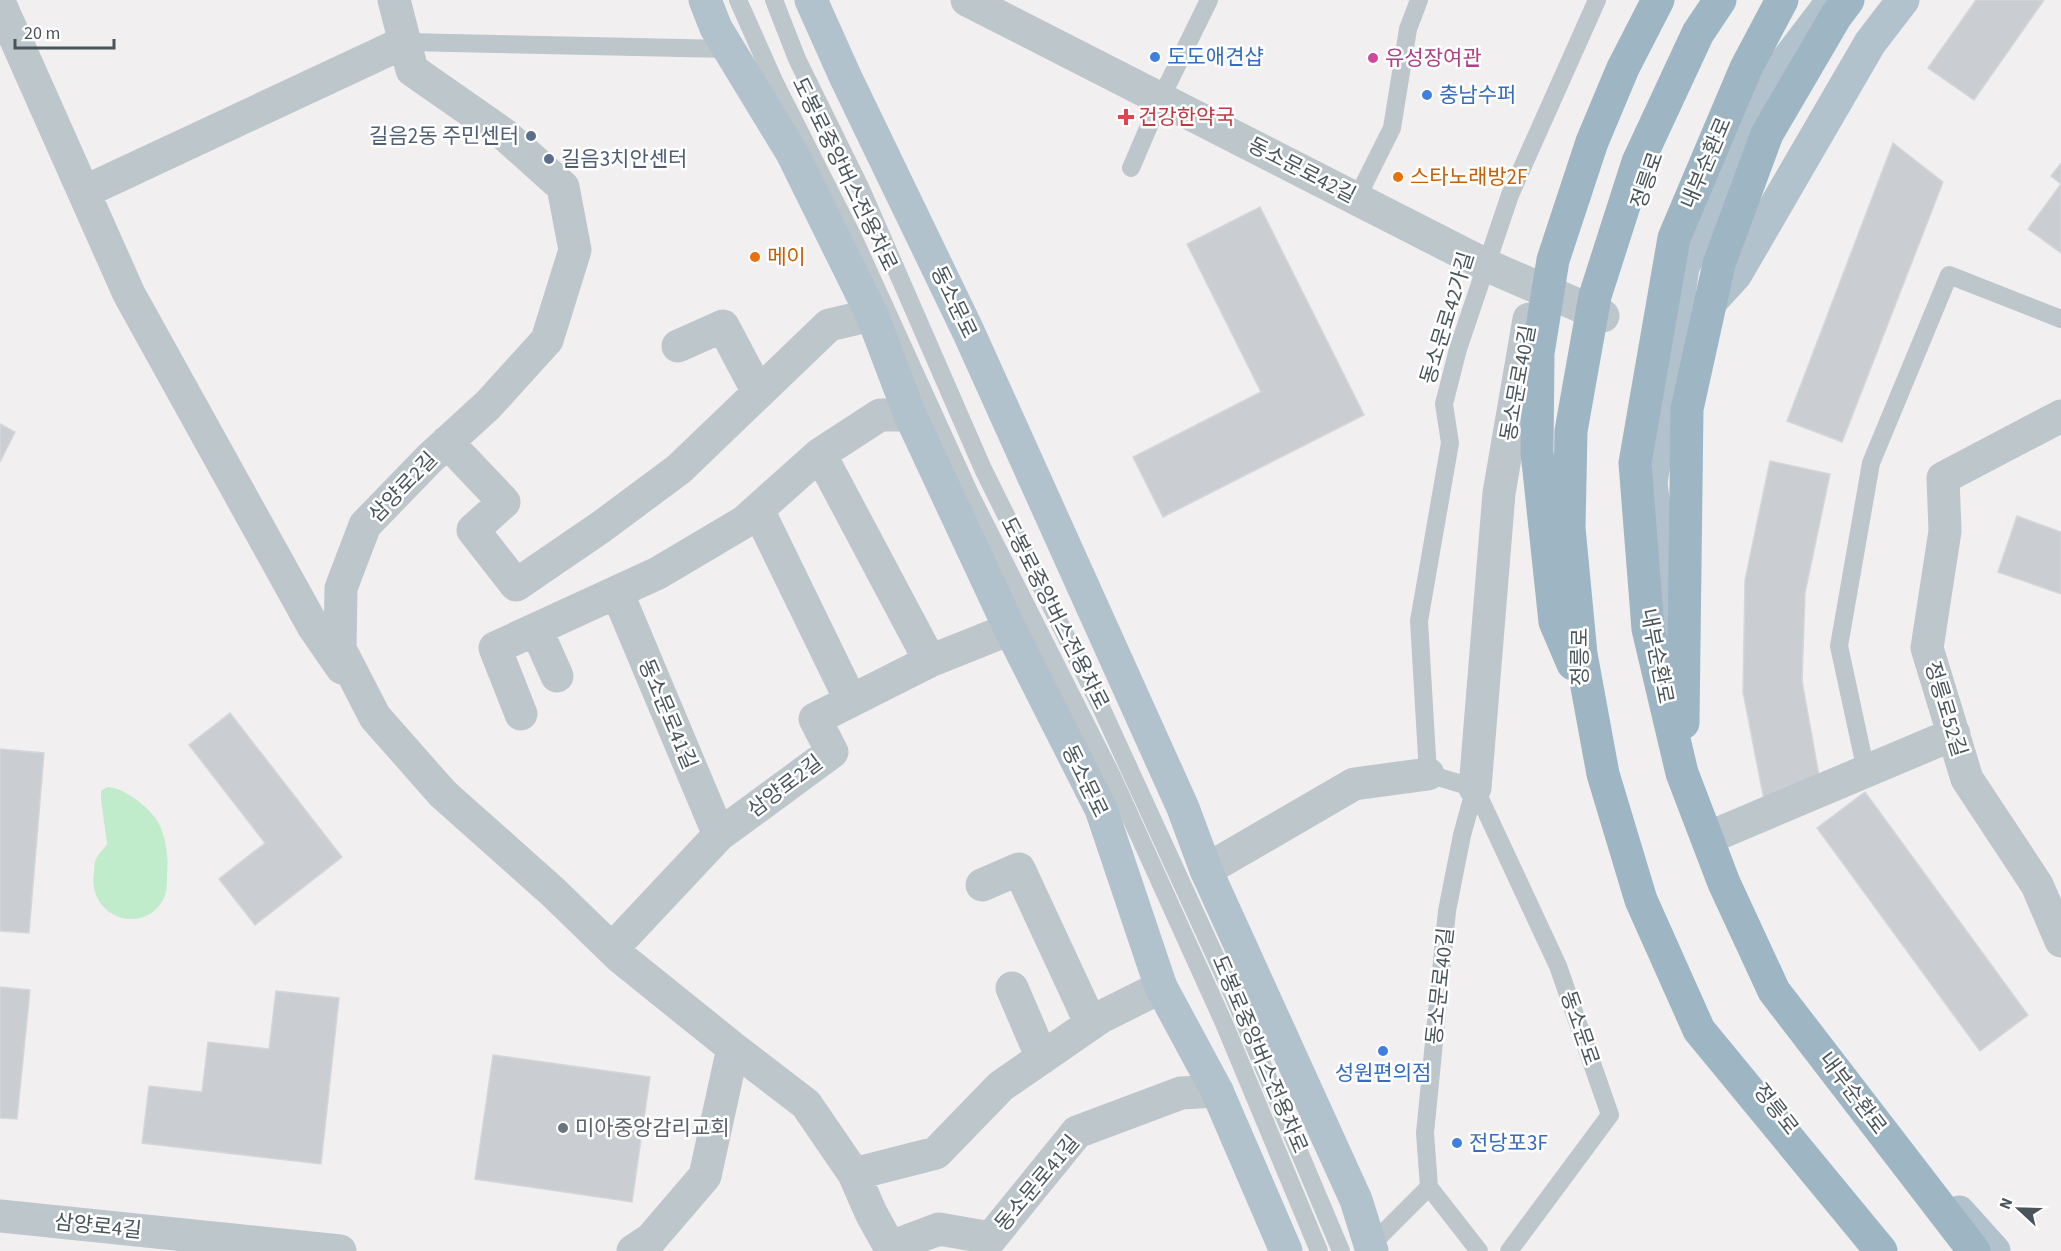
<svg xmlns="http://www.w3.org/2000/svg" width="2061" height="1251" font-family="'Source Sans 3','Noto Sans KR',sans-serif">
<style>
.green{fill:#c1eccc}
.building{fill:#cacdd1;stroke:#d4d7da;stroke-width:1.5}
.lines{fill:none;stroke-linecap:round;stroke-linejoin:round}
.service{stroke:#bcc6cb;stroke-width:18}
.minor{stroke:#bcc6cb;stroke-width:33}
.primary{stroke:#b1c2cc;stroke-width:33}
.trunk{stroke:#9eb6c3;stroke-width:33}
.shop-dot{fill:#3f7fe0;stroke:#fff;stroke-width:2}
.hotel-dot{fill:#d1479c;stroke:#fff;stroke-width:2}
.health-dot{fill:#e0444e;stroke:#fff;stroke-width:2}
.service-dot{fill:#5c6f8a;stroke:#fff;stroke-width:2}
.food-dot{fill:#e8710a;stroke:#fff;stroke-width:2}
.worship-dot{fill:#6b7280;stroke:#fff;stroke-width:2}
.labels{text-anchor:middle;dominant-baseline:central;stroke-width:5;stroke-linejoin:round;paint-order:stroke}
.shop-label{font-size:21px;fill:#366cbe;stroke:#fff;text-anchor:start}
.hotel-label{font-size:21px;fill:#b23c85;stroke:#fff;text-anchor:start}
.health-label{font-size:21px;fill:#be3a42;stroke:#fff;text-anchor:start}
.service-label{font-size:21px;fill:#4e5e75;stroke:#fff;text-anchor:end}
.street-label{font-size:21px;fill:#49555b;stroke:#fff}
.food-label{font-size:21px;fill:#c56008;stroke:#fff;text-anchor:start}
.worship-label{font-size:21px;fill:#5b616d;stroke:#fff;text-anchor:start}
</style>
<rect width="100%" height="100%" fill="#f2eff0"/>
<path class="green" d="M107,787C124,787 150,808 158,822C166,836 169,860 167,875C167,882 167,892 164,898C145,937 87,918 94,873C94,869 94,863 96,859C98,854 104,849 107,844L101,799V791Z"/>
<path class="building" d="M1976,0H2044L1974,100L1928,68Z
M1893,143L1943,182L1842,442L1787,421Z
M2061,163V253L2028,229L2061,184L2051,176Z
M1260,207L1364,415L1163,517L1133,457L1261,392L1187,244Z
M0,424L15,432L0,462Z
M1770,461L1830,474L1805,593L1802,681L1821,787L1764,800L1743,692L1745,580Z
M2017,516L2061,532V594L1998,572Z
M230,713L342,857L255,925L219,879L265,843L189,745Z
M0,749L44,753L29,933L0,931Z
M1865,792L2028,1015L1980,1051L1817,828Z
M0,987L30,990L17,1119L0,1118Z
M276,991L339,998L321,1164L142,1143L149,1086L202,1092L208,1042L269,1049Z
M493,1055L650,1077L632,1202L475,1179Z"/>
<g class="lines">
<path class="service" d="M738,0L774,81L853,237L970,494L1112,776L1223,1021L1319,1251
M774,0L797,59L861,189L983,469L1100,705L1233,995L1341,1251
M405,42L728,49
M1131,168L1161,98L1209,0
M1357,198L1392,128L1408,29L1419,0
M1866,771L1839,646L1871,463L1949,275L2061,319
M1475,788L1558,966L1610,1115L1509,1251
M1429,1187L1425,1133L1447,911L1462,835L1475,788L1428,774L1419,621L1450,443L1444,404L1458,349L1510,195L1597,0
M1429,1187L1479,1251
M1370,1246L1429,1187"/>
<path class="minor" d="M394,0L412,70L505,135L563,187L575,250L547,340L488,405L430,458L365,525L341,588L340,649L375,717L443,794L553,892L620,957L733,1048L806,1104L854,1174L871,1213L892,1251
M967,0L1486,265L1603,316
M0,4L129,294L313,626L342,668
M84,192L405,42
M678,346L723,326L758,392
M2061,416L1943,478L1945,531L1927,648L1967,779L2037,885L2061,941
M447,442L504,502L473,530L516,585L601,527L679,469L829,325L872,315
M820,454L930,661
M758,510L851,701
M617,592L719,835
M536,629L557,676
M521,714L495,648L658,573L744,522L820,454L880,415H910
M1475,788L1499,493L1529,319
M1715,835L1954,734
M1206,870L1354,784L1428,774
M982,885L1019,869L1091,1024
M612,949L719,835L832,752L815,719L930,661L1010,629
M1012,988L1042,1058
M854,1174L936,1153L1001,1086L1101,1017L1161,987
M0,1216L340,1251
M891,1247L939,1229L991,1238L1077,1132L1181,1093L1217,1091
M633,1251L651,1239L705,1176L733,1048"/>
<path class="primary" d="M705,0L716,28L792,153L872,315L910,415L1010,629L1101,809L1161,987L1217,1091L1286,1251
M811,0L845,76L968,331L1183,808L1206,870L1356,1200L1372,1251
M1704,309L1736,274L1870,43L1903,0
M1674,662L1651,483L1683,267L1785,63L1830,4
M1959,1212L1994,1251"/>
<path class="trunk" d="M1720,0L1698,33L1638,162L1595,296L1571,431L1569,528L1581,654L1603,774L1641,900L1699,1030L1881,1251
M1782,0L1746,68L1674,238L1635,463L1648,629L1682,773L1724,883L1774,991L1974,1251
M1573,664L1555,622L1537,452L1538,353L1553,260L1592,142L1623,68L1658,0
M1683,723L1687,409L1719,264L1767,134L1836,16L1848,0"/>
</g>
<g class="shop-dot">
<circle cx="1155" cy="57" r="6"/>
<circle cx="1427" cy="95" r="6"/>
<circle cx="1383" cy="1051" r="6"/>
<circle cx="1457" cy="1143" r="6"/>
</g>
<circle class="hotel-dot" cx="1373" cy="58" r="6"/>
<path class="health-dot" d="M1123 108h6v6h6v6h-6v6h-6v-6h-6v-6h6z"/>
<g class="service-dot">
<circle cx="531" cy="136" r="6"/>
<circle cx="549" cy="159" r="6"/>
</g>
<g class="food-dot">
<circle cx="1398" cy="177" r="6"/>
<circle cx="755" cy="257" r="6"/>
</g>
<circle class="worship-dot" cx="563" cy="1128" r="6"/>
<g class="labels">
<g class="shop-label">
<text x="1167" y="57">도도애견샵</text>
<text x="1439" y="95">충남수퍼</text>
<text x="1383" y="1073" text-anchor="middle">성원편의점</text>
<text x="1469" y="1143">전당포3F</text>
</g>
<g class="hotel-label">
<text x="1385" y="58">유성장여관</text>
</g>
<g class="health-label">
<text x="1138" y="117">건강한약국</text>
</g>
<g class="service-label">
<text x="519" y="136">길음2동 주민센터</text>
<text x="561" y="159" text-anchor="start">길음3치안센터</text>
</g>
<g class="street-label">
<text transform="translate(1706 163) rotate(-67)">내부순환로</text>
<text transform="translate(1302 170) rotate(27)">동소문로42길</text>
<text transform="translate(845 174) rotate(64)">도봉로중앙버스전용차로</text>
<text transform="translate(1647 180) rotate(-71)">정릉로</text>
<text transform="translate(954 302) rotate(64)">동소문로</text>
<text transform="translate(1447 318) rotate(-73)">동소문로42가길</text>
<text transform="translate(1518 383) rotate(-80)">동소문로40길</text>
<text transform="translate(403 487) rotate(-46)">삼양로2길</text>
<text transform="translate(1055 613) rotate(63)">도봉로중앙버스전용차로</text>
<text transform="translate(1657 656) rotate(79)">내부순환로</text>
<text transform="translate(1580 657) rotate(-90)">정릉로</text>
<text transform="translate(1946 709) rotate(73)">정릉로52길</text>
<text transform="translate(668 714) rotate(67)">동소문로41길</text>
<text transform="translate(1085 781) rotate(64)">동소문로</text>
<text transform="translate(785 786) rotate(-37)">삼양로2길</text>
<text transform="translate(1440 986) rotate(-84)">동소문로40길</text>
<text transform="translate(1580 1028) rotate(71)">동소문로</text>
<text transform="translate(1260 1054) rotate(67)">도봉로중앙버스전용차로</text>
<text transform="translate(1853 1093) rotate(53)">내부순환로</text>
<text transform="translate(1776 1109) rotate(52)">정릉로</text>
<text transform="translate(1037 1183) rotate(-50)">동소문로41길</text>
<text transform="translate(98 1226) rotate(6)">삼양로4길</text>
</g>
<g class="food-label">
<text x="1410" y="177">스타노래방2F</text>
<text x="767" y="257">메이</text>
</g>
<g class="worship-label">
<text x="575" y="1128">미아중앙감리교회</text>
</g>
</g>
<g transform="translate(2019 1209) rotate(292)" stroke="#ffffff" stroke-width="4.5" paint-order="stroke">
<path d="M0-4.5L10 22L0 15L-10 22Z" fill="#49555b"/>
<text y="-9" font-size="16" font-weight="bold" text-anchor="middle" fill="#49555b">N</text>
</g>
<path d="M15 39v9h99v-9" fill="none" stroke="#49555b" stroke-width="3"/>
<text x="24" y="39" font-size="18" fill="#49555b" stroke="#ffffff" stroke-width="4.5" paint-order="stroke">20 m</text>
</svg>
